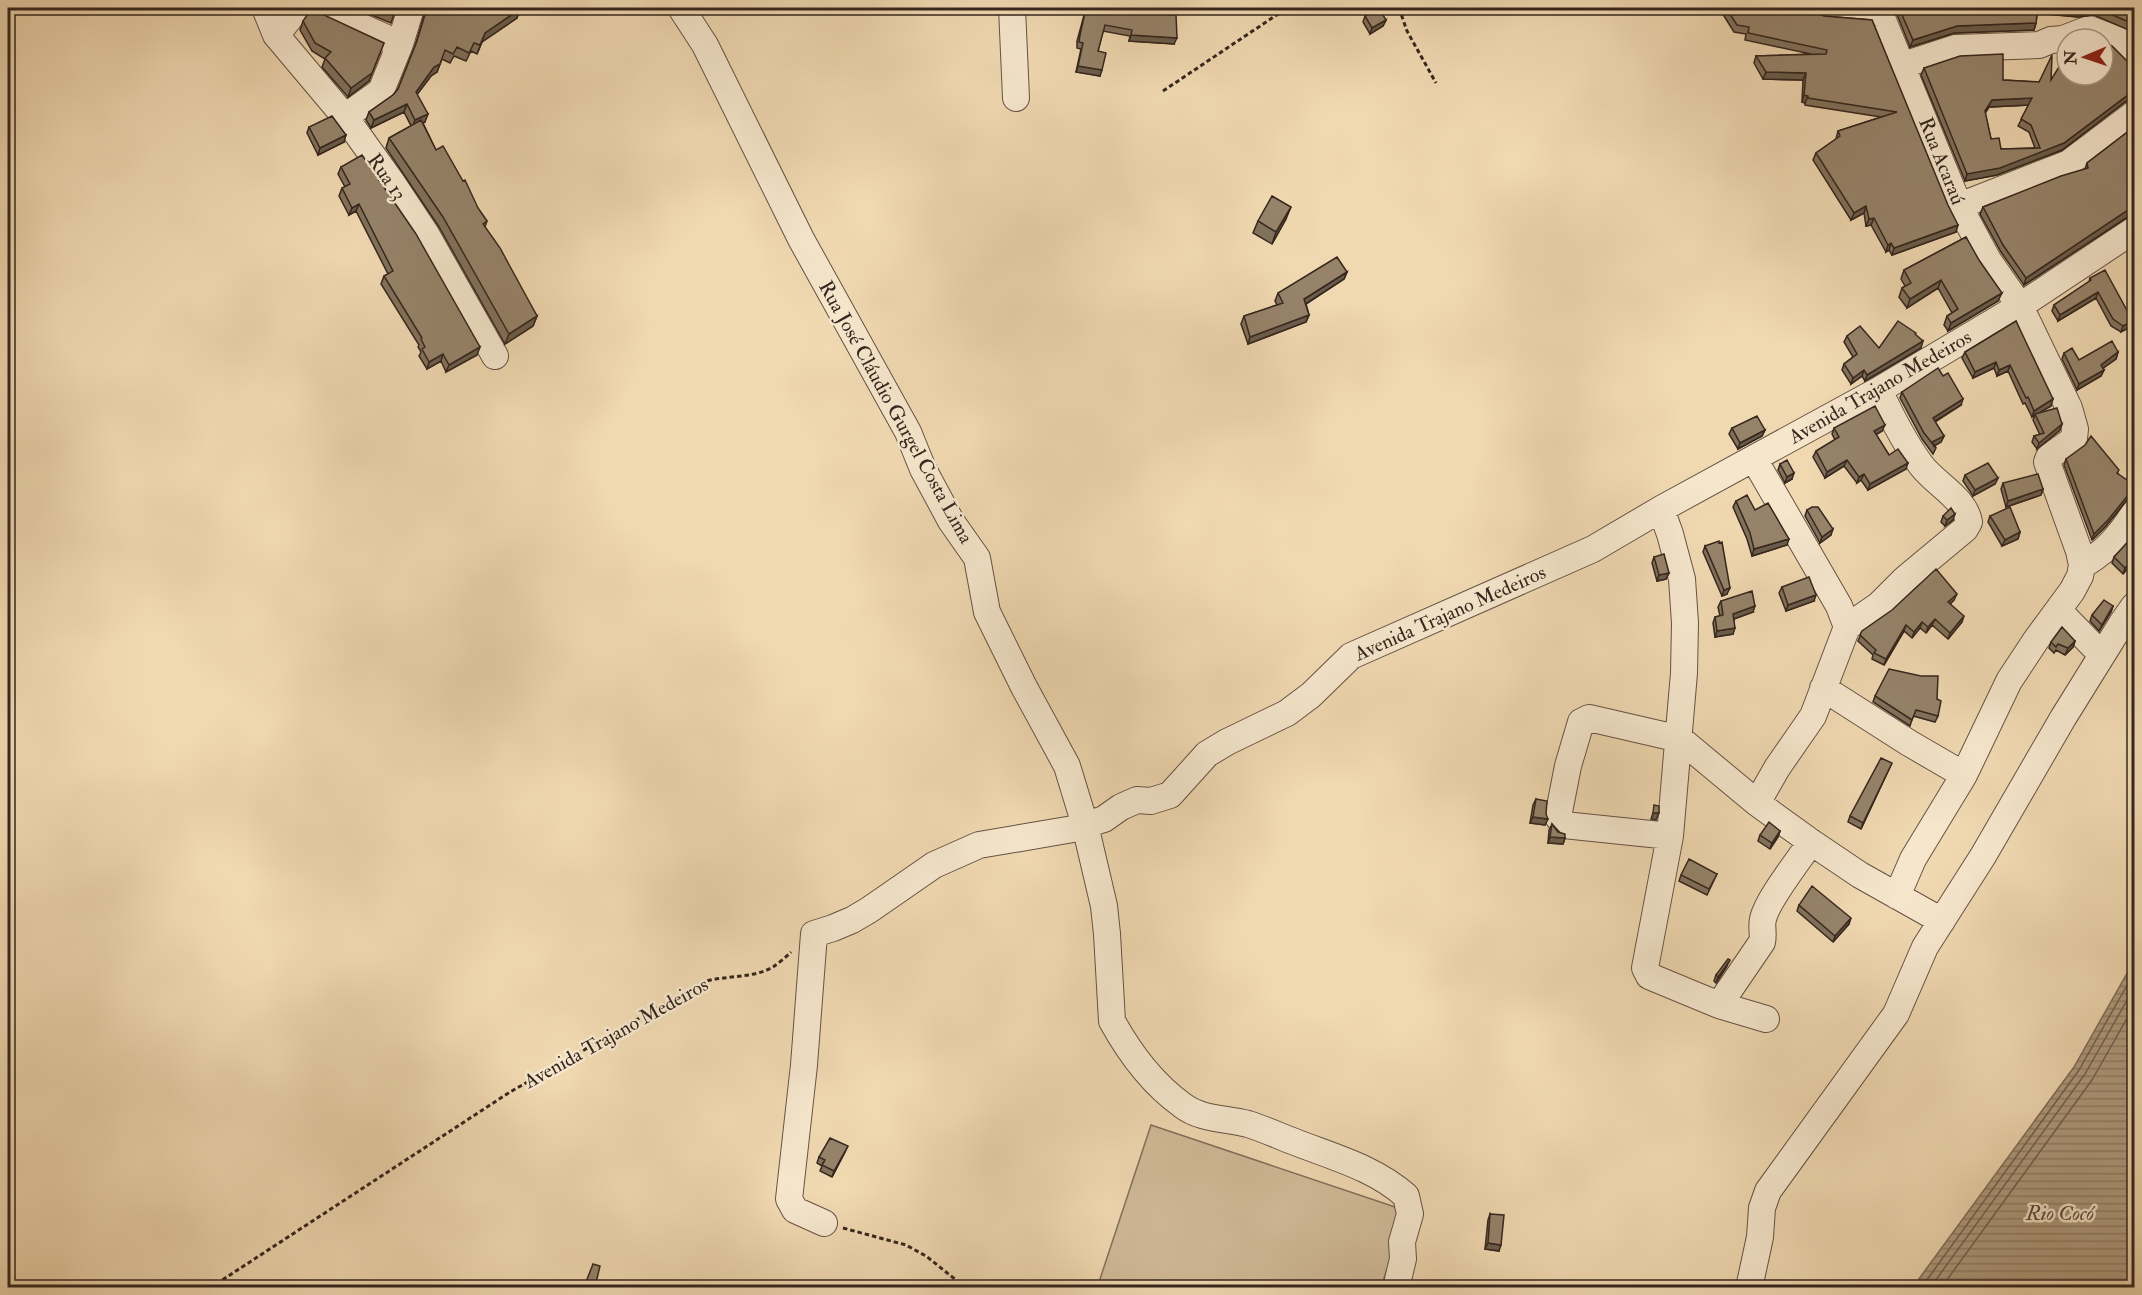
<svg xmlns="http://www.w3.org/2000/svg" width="2142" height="1295" font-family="'IM FELL Double Pica',serif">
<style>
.grass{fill:#d0ba98;stroke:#82705b;stroke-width:1.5}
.water{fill:url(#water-rules);stroke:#7f6c58;stroke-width:1.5}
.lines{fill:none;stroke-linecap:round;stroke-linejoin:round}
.shore{stroke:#72604e;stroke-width:1.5}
.minor-casing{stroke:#645243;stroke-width:28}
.path{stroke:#35261e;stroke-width:3;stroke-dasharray:4.5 3;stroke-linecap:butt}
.minor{stroke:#f5e6cc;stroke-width:26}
.wall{fill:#81715b;stroke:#35261e;stroke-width:1.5;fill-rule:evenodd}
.shaded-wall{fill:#695c4a;stroke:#35261e;stroke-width:1.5}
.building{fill:#96836a;stroke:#35261e;stroke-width:1.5;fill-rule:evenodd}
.labels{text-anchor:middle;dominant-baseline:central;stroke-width:5;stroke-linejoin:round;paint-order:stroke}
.street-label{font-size:20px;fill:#35261e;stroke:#f5e6cc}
.water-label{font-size:21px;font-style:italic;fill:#5a493b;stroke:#f5e6cc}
</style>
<defs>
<pattern id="water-rules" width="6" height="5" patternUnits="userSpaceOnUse" patternTransform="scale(1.5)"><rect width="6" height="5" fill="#b09b7f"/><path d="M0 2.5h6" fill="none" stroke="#907e67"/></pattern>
</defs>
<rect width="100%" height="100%" fill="#f0d8b1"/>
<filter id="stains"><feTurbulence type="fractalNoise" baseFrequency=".00333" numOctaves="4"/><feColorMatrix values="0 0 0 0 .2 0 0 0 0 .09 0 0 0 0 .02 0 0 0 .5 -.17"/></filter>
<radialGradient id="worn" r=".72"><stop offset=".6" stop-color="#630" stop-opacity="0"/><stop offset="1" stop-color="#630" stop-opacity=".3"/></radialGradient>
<path class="grass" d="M1151,1125L1407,1211L1381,1287L1097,1288Z"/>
<path class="water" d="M2134,961V1287H1913L2074,1067Z"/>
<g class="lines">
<path class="shore" d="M1921,1288L2079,1070L2134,973
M1930,1288L2085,1074L2134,988
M1941,1288L2092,1080L2134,1006"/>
<g class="minor-casing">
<path id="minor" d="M265,8L276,35L345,117L391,181L426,234L495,356
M331,8L332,14L400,44
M681,8L705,45L801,239L908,432L923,469L951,521L977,558L987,612L1024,687L1067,766L1085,825L1104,906L1107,934L1112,1021C1129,1052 1153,1084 1182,1105C1201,1120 1226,1118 1248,1124C1264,1129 1279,1136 1295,1142C1333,1157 1375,1168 1406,1196L1410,1214L1402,1242L1403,1259L1396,1288
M1012,8L1016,98
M1823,8L1880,13
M1881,8L1880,13L1959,206L1988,260L2020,306L2069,408L2075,429L2074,439L2049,457L2047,462L2079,551L2082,565L2080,576L2072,591L2036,640L2009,681L1964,775L1913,859L1897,896
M276,35L298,8
M1903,65L1955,48L2039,45L2051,40L2063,39L2089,29L2118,40L2134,58
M345,117L381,91L400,44L411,8
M1959,206L2069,163L2134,114
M1754,459L1839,606L1847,627L1813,716L1777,768L1757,803
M1661,509L1670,534L1682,579L1685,623L1684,673L1670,836L1645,968L1649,976L1719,1005L1762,942C1764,934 1761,926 1763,919C1767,900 1799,860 1811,842
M2082,565C2104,554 2121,534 2134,513
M2058,610L2102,655
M1847,627L1879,605L1905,579L1965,529L1969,522C1965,498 1935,484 1921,465C1904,442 1891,416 1879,390
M1823,688L1909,743L1964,775
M1670,836L1564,825L1558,817L1568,766L1581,722L1589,718L1680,739L1757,803L1811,842L1860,875L1942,921
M1719,1005L1766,1019
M824,1223L795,1210L789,1199L804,1065L814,934L833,928L852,920L869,910L934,865L979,845L1073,829L1104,819L1121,807L1137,800L1151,801L1170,795L1207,754L1227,742L1287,713L1311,695L1351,656L1593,549L1661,509L1879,390L2020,306L2134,230
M1749,1288L1760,1237L1762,1208L1768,1191L1896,1014L1925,947L1983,856L2063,718L2122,623L2134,606"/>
</g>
<path class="path" d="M1399,8L1407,31L1436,83
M1163,91L1287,8
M843,1228L906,1245L926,1256L966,1288
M210,1288L510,1092L703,982C725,975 752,979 773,967C779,963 786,957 791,952"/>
<use href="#minor" class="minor"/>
</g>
<path class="wall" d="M354,8H396L391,23Z
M425,8H519L520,9L517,18L482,42L477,54L471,51L466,61L454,56L450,63L442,59L437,72L431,76L417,94L425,122L423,123L436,150L487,221L485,227L537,316L533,326L505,344L439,227L386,148L389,138L411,126L404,112L371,128L366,120L369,112L393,95L398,89L415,46L425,12Z
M1086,8H1149V14L1174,44L1129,41L1130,36L1103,31L1098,51L1100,76L1076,72L1081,49L1077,48V41Z
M1719,8H1812L1817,13L1824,16L1872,20L1956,232L1892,255L1889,250L1886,252L1871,225L1866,226L1864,213L1851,220L1813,160L1816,153L1836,139L1838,131L1881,117L1805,105V103L1802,102L1803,80L1763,79L1754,63L1756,56L1811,54L1745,40L1746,34L1734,32Z
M1895,8H2132L2134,9V36L2129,30L2094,15L2078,17L2037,13L2036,23L2034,30L1954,33L1910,47L1896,12Z
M324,15L369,81L348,97L322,67L325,59L312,51L300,30L303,21Z
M1365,16L1386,20L1383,26L1370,34L1363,22Z
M2131,65H2134V100L2132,99L2125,102L2062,150L1997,175L1965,181L1921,75L1924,68L2003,80L2039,82ZM2029,105L2018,126L2029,132L2035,148L2001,149L1991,139L1985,113L1989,107Z
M309,127L344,142L318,155L307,133Z
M2134,127V215L2126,218L2024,285L2001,252L1980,214L1983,207L2085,169L2087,163Z
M341,167L477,355L446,372L441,361L427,369L419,356L421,352L418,347L419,345L381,284L384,276L388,274L356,211L349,215L339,196L342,188L345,187L338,174Z
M1286,219L1272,244L1253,233L1258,221Z
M1966,237L1998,301L1948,331L1944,325L1947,316L1952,313L1938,288L1907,308L1899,297L1902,288L1905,286L1901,279L1904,270Z
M1347,272L1344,279L1306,304L1309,315L1306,322L1248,344L1241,324L1244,316L1277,305L1275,301L1278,293Z
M2090,278L2129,314L2134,310V328L2131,325L2130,327L2121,332L2111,326L2096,298L2058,321L2052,311L2054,305L2089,282Z
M2016,321L2051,406L2039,413L2062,424L2060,430L2037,449L2032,442L2034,436L2040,435L2033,420L2035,415L2032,417L2025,403L2023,404L2008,371L1997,376L1994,368L1973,378L1962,358L1965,352Z
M1915,335L1921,348L1865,381L1862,376L1851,384L1842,370L1844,364L1853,357L1844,342L1847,336L1879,348Z
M2118,352L2116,359L2103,368L2104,370L2101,376L2077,390L2062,359L2064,353L2079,360Z
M1902,392L1961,405L1935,422L1944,436L1941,442L1934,446L1936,448L1933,454L1922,439L1900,398Z
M1732,428L1765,430L1762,436L1738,449L1729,434Z
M1834,428L1882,431L1876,435L1889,455L1906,469L1868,490L1861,480L1857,483L1844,466L1825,478L1813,457L1816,451L1835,440L1832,434Z
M2134,441V451L2131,449Z
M2066,459L2118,473L2127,500L2106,526L2092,540L2064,465Z
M1780,464L1792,479L1785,483L1778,470Z
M1965,475L1998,478L1995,484L1973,496L1963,481Z
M2003,483L2043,489L2041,495L2006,507L2001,489Z
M1736,501L1755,510L1787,545L1752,556L1747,539L1733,507Z
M1807,510L1831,535L1820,543L1805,516Z
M1943,516L1953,520L1945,526L1941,522Z
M1990,516L2020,532L2018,539L2002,546L1988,522Z
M2134,535V561L2123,574L2112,563L2114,557L2131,540Z
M1705,546L1727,594L1722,596L1703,552Z
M1654,557L1669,573L1666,579L1657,581L1652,563Z
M1782,587L1814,601L1786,611L1779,593Z
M1954,600L1950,604L1962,622L1948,639L1932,625L1926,633L1920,628L1912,638L1904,631L1884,665L1872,659L1873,655L1858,641L1862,631Z
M1721,601L1753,612L1734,619L1733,634L1715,637L1713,623L1715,617L1720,616L1718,607Z
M2113,606L2111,612L2099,631L2090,621L2092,615Z
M2075,641L2073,647L2065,655L2056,650L2054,653L2049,648L2051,642Z
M1875,696L1937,699L1938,716L1935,722L1913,716L1910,726L1873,702Z
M1889,769L1861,829L1848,822L1850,816Z
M1536,799L1546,814L1545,825L1530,823L1533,805Z
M1552,824L1565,838L1563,844L1548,843L1549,830Z
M1780,831L1778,837L1770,849L1758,841L1760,835Z
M1717,874L1707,895L1679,881L1681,875Z
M1799,905L1849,924L1833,942L1797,911Z
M1727,966L1716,983L1714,981L1716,975Z
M845,1152L832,1177L820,1171L822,1166L817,1163L819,1157Z
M1490,1214L1499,1251L1485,1249L1488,1220Z"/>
<path class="shaded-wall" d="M2037,8H2097L2094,15L2078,17L2035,13Z
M520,9L517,18L482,42L477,54L485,33Z
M1386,20L1383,26L1370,34L1372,28Z
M2036,23L2034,30L1954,33L1910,47L1913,40L1957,26Z
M1131,35L1177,38L1174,44L1129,41Z
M384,43L369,81L348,97L351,88Z
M440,64L437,72L431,76L413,100L416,92L434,67Z
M1078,66L1102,70L1100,76L1076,72Z
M1766,72L1806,73L1803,80L1763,79Z
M2134,92V100L2132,99L2125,102L2062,150L1997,175L1965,181L1967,174L2064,143L2128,95Z
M1804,95L1808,96L1805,103L1802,102Z
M2032,98L2030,105L1989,107L1982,118L1985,111L1992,100Z
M407,104L404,112L371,128L374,120Z
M428,114L425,122L412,128L415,120Z
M346,135L344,142L318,155L320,148Z
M359,204L356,211L349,215L352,208Z
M1866,206L1864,213L1851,220L1854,213Z
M1291,207L1286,219L1272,244L1276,232Z
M2134,209V215L2126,218L2024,285L2026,278L2128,210Z
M1874,218L1871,225L1866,226L1869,219Z
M1958,225L1956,232L1892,255L1894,248Z
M1891,243L1889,250L1886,252L1888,245Z
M1347,272L1344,279L1301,307L1304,299Z
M1941,280L1938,288L1907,308L1910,299Z
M2098,292L2096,298L2058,321L2060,315Z
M2002,293L1998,301L1948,331L1951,323Z
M1309,315L1306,322L1248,344L1250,337Z
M537,316L533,326L505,344L509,334Z
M2133,321L2130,327L2121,332L2123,326Z
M1923,341L1921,348L1865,381L1867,375Z
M480,347L477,355L446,372L449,365Z
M2118,352L2116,359L2099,371L2101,365Z
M443,354L441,361L427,369L429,362Z
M1996,362L1994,368L1973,378L1975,372Z
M2010,365L2008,371L1997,376L1999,370Z
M1864,370L1862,376L1851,384L1853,378Z
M2104,370L2101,376L2077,390L2079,384Z
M1963,399L1961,405L1930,424L1933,418Z
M2053,399L2051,406L2032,417L2034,411Z
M2062,424L2060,430L2037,449L2039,443Z
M1885,425L1882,431L1871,437L1874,431Z
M1765,430L1762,436L1738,449L1740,443Z
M1944,436L1941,442L1934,446L1932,442Z
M1847,460L1844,466L1825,478L1827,472Z
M1908,463L1906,469L1868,490L1870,484Z
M1794,473L1792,479L1785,483L1787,477Z
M1864,474L1861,480L1857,483L1859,477Z
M1998,478L1995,484L1973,496L1975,490Z
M2043,489L2041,495L2006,507L2008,501Z
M2134,493V498L2127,500L2106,526L2092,540L2094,534L2129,494Z
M1955,514L1953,520L1945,526L1947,520Z
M1833,529L1831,535L1820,543L1822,537Z
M2020,532L2018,539L2002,546L2005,540Z
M1789,539L1787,545L1752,556L1754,549Z
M2134,558V561L2123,574L2125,568Z
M1669,573L1666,579L1657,581L1659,575Z
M1730,588L1727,594L1722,596L1724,590Z
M1957,594L1954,600L1946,608L1948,602Z
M1816,595L1814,601L1786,611L1788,605Z
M1755,606L1753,612L1731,620L1733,614Z
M2113,606L2111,612L2099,631L2102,625Z
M1964,616L1962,622L1948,639L1950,633Z
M1935,619L1932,625L1926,633L1928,627Z
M1922,622L1920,628L1912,638L1914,632Z
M1906,625L1904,631L1884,665L1886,659Z
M1735,628L1733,634L1715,637L1717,631Z
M2075,641L2073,647L2065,655L2068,648Z
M1892,763L1889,769L1861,829L1863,823Z
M1653,813H1659L1656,820L1651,819Z
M1533,817L1548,819L1545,825L1530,823Z
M1780,831L1778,837L1770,849L1772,843Z
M1550,837L1565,838L1563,844L1548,843Z
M1851,918L1849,924L1833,942L1835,936Z
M1730,960L1727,966L1716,983L1718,977Z
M848,1146L845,1152L832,1177L834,1171Z
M1488,1243L1501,1245L1499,1251L1485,1249Z"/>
<path class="building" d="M312,8H321L324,15L384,43L372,73L351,88L325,58L331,52L315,43L303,21Z
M376,8H396L394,15Z
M427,8H519L520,9L485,33L480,45L474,43L469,53L457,47L453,54L445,50L440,64L434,67L416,92L428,114L415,120L407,104L374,120L369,112L393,95L398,89L417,41Z
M1086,8H1149V14L1176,15L1177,38L1131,35L1132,30L1105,25L1098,51L1106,53L1102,70L1078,66L1083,43L1079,42L1080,35Z
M1379,8L1386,20L1372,28L1365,16Z
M1726,8H1812L1817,13L1824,16L1872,20L1948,205L1958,225L1894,248L1891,243L1888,245L1874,218L1869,219L1866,206L1854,213L1816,153L1840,136L1838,131L1897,112L1808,98V96L1804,95L1806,73L1766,72L1756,56L1826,54L1827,50L1748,33L1749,27L1737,25Z
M1899,8H2038L2036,23L1957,26L1913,40Z
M2052,8H2132L2134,9V26L2131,23L2097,8L2080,10Z
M2103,42L2112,46L2131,65H2134V92L2128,95L2064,143L2000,168L1967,174L1924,68L1960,56L2003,54V80L2039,82L2052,55L2051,80L2067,54V75H2103ZM2032,98L2021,119L2031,125L2040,148L2001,149L1999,138L1991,139L1985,111L1992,100Z
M332,116L346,135L320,148L309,127Z
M421,120L436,150L443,146L463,181L465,180L478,208L487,221L483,224L500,248L537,316L509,334L443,217L389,138Z
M2134,127V209L2128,210L2026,278L2003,245L1983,207L2061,176L2088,168L2087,163Z
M362,155L416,234L480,347L449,365L443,354L429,362L422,349L425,347L421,339L422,338L384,276L393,271L359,204L352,208L342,188L350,184L341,167Z
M1272,196L1291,207L1276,232L1258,221Z
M1966,237L1979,260L2002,293L1951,323L1947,316L1958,309L1941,280L1910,299L1902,288L1911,283L1904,270Z
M1337,257L1347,272L1304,299L1309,315L1250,337L1244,316L1283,303L1278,293Z
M2105,270L2129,314L2134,310V320L2131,317L2133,321L2123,326L2113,319L2098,292L2060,315L2054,305L2091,280L2090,278Z
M1898,321L1916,333L1915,334L1923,341L1867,375L1864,370L1853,378L1844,364L1857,354L1847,336L1860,326L1879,348Z
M2016,321L2053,399L2034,411L2028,397L2026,398L2010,365L1999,370L1996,362L1975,372L1965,352Z
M2112,341L2118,352L2101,365L2104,370L2079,384L2064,353L2072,348L2079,360Z
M1938,368L1943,376L1948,373L1963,399L1933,418L1944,436L1932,442L1936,448L1924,433L1902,392Z
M1875,406L1885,425L1874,431L1889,455L1898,449L1908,463L1870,484L1864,474L1859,477L1847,460L1827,472L1816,451L1839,437L1834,428Z
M2057,408L2062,424L2039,443L2034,436L2044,433L2035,414Z
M1757,416L1765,430L1740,443L1732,428Z
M2091,436L2119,470L2117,473L2134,485V493L2129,494L2108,520L2094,534L2066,459L2085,445Z
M1787,460L1794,473L1787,477L1780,464Z
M1988,463L1998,478L1975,490L1965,475Z
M2038,474L2043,489L2008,501L2003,483Z
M1747,495L1755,510L1768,503L1789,539L1754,549L1750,533L1736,501Z
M1812,507H1818L1833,529L1822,537L1807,510Z
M2010,507L2020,532L2005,540L1990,516Z
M1951,508L1955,514L1947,520L1943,516Z
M2134,535V558L2125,568L2114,557Z
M1719,541V543L1722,542L1730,588L1724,590L1705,546Z
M1664,554L1669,573L1659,575L1654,557Z
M1936,569L1957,594L1948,602L1964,616L1950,633L1935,619L1928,627L1922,622L1914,632L1906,625L1886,659L1874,653L1876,650L1860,635L1862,631L1892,610Z
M1809,577L1816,595L1788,605L1782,587Z
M1752,591L1755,606L1733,614L1735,628L1717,631L1715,617L1723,615L1721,601Z
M2104,600L2113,606L2102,625L2092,615Z
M2062,627L2075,641L2068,648L2058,644L2056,647L2051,642Z
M1889,669L1921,676H1938L1937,699L1941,701L1938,716L1916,710L1912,720L1875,696Z
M1881,758L1892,763L1863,823L1850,816Z
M1536,799L1547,801L1546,814L1548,819L1533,817Z
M1654,805L1659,806V813H1653Z
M1769,822L1780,831L1772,843L1760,835Z
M1552,824L1558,832L1565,834V838L1550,837Z
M1689,859L1717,874L1709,889L1681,875Z
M1812,886L1851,918L1835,936L1799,905Z
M1728,959L1730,960L1718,977L1716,975Z
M830,1138L848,1146L834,1171L822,1165L825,1160L819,1157Z
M1490,1214L1504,1215L1501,1245L1488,1243Z
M593,1264L600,1266L595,1287H584Z"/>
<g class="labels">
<g class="street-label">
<text transform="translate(1942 161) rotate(68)">Rua Acaraú</text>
<text transform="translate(387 177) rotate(55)">Rua 13</text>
<text transform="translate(1880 387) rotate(-30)">Avenida Trajano Medeiros</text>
<text transform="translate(896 412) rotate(61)">Rua José Cláudio Gurgel Costa Lima</text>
<text transform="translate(1450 613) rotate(-24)">Avenida Trajano Medeiros</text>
<text transform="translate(616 1033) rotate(-29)">Avenida Trajano Medeiros</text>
</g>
<g class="water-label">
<text x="2060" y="1213">Rio Cocó</text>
</g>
</g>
<rect width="2142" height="1295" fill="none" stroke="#f0d8b1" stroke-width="30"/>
<rect x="9" y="9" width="2124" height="1277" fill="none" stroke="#35261e" stroke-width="3"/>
<rect x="15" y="15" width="2112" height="1265" fill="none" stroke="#35261e" stroke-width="1.5"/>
<g transform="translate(2085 57) rotate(268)"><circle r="28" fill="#f5e6cc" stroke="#a89986" stroke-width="1.5"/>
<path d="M0-4.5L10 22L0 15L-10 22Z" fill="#8f2418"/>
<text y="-9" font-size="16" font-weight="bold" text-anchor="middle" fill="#35261e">N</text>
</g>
<rect width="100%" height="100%" filter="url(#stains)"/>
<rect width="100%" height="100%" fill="url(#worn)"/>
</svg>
